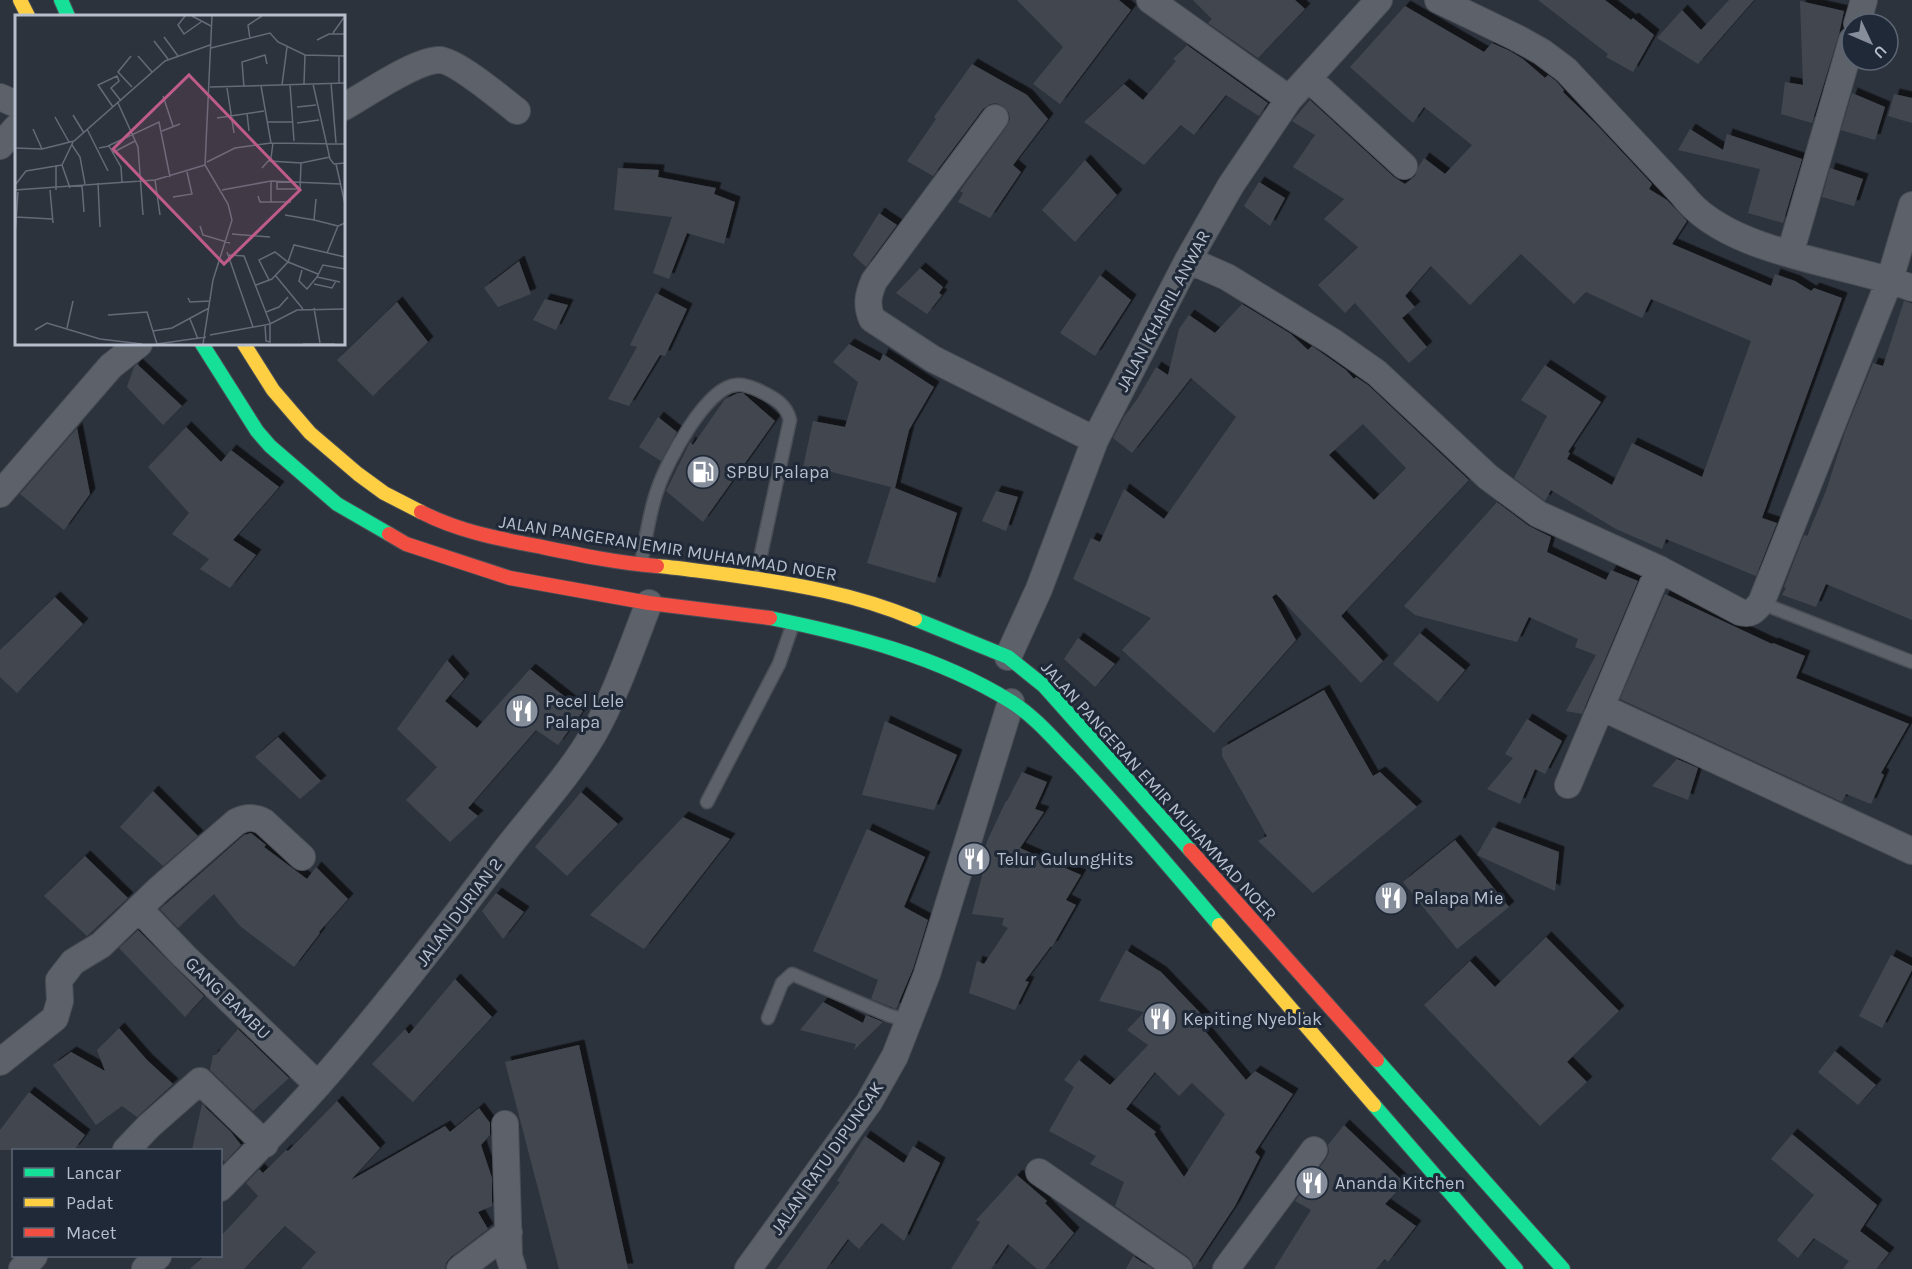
<svg xmlns="http://www.w3.org/2000/svg" width="1912" height="1269" font-family="Karla,sans-serif">
<style>
.building{fill:#424750;fill-rule:evenodd;filter:url(#shadow)}
.lines{fill:none;stroke-linecap:round;stroke-linejoin:round}
.lane-casing{stroke:#4b4f57;stroke-width:15}
.street-casing{stroke:#4b4f57;stroke-width:28}
.fast-casing{stroke:#4b4f57;stroke-width:16}
.slow-casing{stroke:#4b4f57;stroke-width:16}
.jam-casing{stroke:#4b4f57;stroke-width:16}
.lane{stroke:#5d626a;stroke-width:12}
.street{stroke:#5d626a;stroke-width:26}
.fast{stroke:#16e098;stroke-width:14}
.slow{stroke:#ffcf43;stroke-width:14}
.jam{stroke:#f24e42;stroke-width:14}
.labels{text-anchor:middle;dominant-baseline:central;stroke-width:6;stroke-linejoin:round;paint-order:stroke}
.street-label{font-size:18px;fill:#b7bfcd;stroke:#1f2938}
.poi-label{font-size:18px;fill:#b7bfcd;stroke:#1f2938;text-anchor:start}
.inset-road{fill:none;stroke:#646b77;stroke-width:1.5}
.view{fill:#be5b89;fill-opacity:0.15;stroke:#be5b89;stroke-width:3}
.inset-edge{fill:none;stroke:#b7bfcd;stroke-width:3}
</style>
<defs>
<filter id="shadow"><feDropShadow dx="5.5" dy="-5.5" stdDeviation="0" flood-color="#0009"/></filter>
</defs>
<rect width="100%" height="100%" fill="#2d333d"/>
<path class="building" d="M1017,0H1119L1131,10L1060,104L1033,84L1063,47Z
M1193,0H1295L1305,9L1258,58L1208,23L1212,19Z
M1538,0H1605L1631,20L1633,18L1654,35L1633,72L1606,57L1608,54Z
M1729,0H1754L1698,64L1657,38L1682,10L1701,30Z
M1800,1L1844,11L1839,34L1812,123L1781,114L1785,82L1803,85Z
M1405,6L1484,52L1492,43L1510,51L1523,59L1545,78L1548,75L1556,81L1564,90L1563,92L1596,124L1652,184L1649,189L1667,200L1687,221L1672,244L1771,286L1775,274L1795,281L1811,291L1814,288L1842,298L1762,518L1777,523L1756,576L1666,539L1662,549L1616,529L1551,490L1545,501L1514,478L1547,416L1521,400L1545,365L1601,402L1568,452L1570,453L1567,459L1612,485L1632,443L1702,477L1751,341L1651,299L1642,318L1586,292L1574,304L1521,254L1470,305L1431,266L1405,296L1415,307L1402,318L1427,347L1409,363L1355,303L1345,313L1318,285L1358,247L1324,219L1344,199L1293,167L1315,135L1292,121L1310,100L1394,177L1405,184L1415,176L1419,166L1424,158L1445,174L1472,145L1424,107L1413,123L1350,67Z
M1187,45L1268,103L1259,116L1226,95L1194,135L1181,125L1144,165L1084,122L1124,84L1143,100L1176,61L1173,59Z
M972,64L1027,95L1048,119L1013,165L1021,172L990,218L958,202L963,193L960,191L1007,126L1010,119L1009,113L1003,106L996,103L990,104L983,109L933,176L907,161L936,119L934,117Z
M1852,93L1885,107L1875,140L1841,130Z
M1894,94L1912,98V123L1888,116Z
M1690,129L1723,150L1727,134L1802,159L1783,223L1748,213L1760,169L1678,150Z
M1085,160L1117,195L1075,242L1042,210Z
M618,168L659,170L658,177L716,188L714,194L735,202L724,244L687,233L669,279L653,273L672,217L614,210Z
M1830,168L1863,179L1854,206L1822,197Z
M1259,182L1285,198L1270,226L1244,206Z
M879,213L897,225L866,267L853,255Z
M519,261L531,294L498,307L484,288Z
M920,268L943,287L939,293L942,295L927,314L896,293Z
M1100,275L1131,300L1095,356L1060,333Z
M656,293L687,309L665,356L660,355L629,406L608,399L637,347L630,345Z
M545,299L568,305L556,330L533,320Z
M1904,301L1912,303V620L1826,584L1816,607L1782,595L1786,588L1784,587L1804,535L1807,536L1826,491L1845,432L1873,363L1883,366Z
M397,302L428,342L373,396L337,360Z
M1242,304L1291,334L1308,350L1312,346L1346,370L1354,379L1356,377L1368,385L1469,480L1341,616L1383,661L1361,683L1276,594L1272,597L1296,640L1214,733L1122,650L1151,618L1073,579L1091,538L1100,542L1124,489L1164,519L1236,417L1191,378L1132,453L1113,438L1124,417L1138,398L1156,367L1168,375L1179,329L1189,315L1215,333ZM1363,424L1406,468L1374,500L1329,455Z
M849,344L880,361L883,354L934,387L909,430L895,488L957,513L935,583L867,563L891,487L828,471L827,476L802,472L813,421L845,427L858,382L833,362Z
M137,364L182,406L163,425L127,387L134,367Z
M738,393H743L775,421L703,522L666,491L690,442L693,445L725,399Z
M658,417L677,432L661,461L639,447Z
M186,427L221,462L231,450L279,487L233,540L256,555L230,588L200,569L209,559L172,534L189,513L148,467Z
M77,428L90,494L64,530L20,494Z
M996,491L1018,497L1006,531L982,521Z
M1497,502L1529,526L1551,537L1547,552L1606,580L1611,570L1638,581L1582,714L1566,711L1596,655L1575,647L1578,639L1529,617L1517,642L1415,615L1404,606Z
M1665,594L1772,644L1773,643L1805,656L1796,678L1909,724L1881,773L1884,775L1871,804L1846,794L1842,802L1620,699Z
M55,597L83,624L17,693L0,677V650Z
M1420,633L1465,670L1438,702L1393,664Z
M1078,638L1115,664L1095,687L1064,659Z
M447,660L464,679L445,701L477,728L530,669L583,711L558,745L536,730L468,808L478,816L450,842L406,800L437,767L397,729Z
M1324,690L1373,776L1380,772L1417,807L1313,893L1258,841L1267,836L1222,756V748Z
M1527,719L1562,741L1545,774L1535,769L1520,804L1487,789L1513,758L1505,754Z
M885,721L957,755L934,810L862,795Z
M278,737L321,781L300,799L255,757Z
M1677,759L1698,768L1688,800L1652,786Z
M1022,772L1047,782L1035,809L1044,812L1020,848L1081,875L1066,900L1076,905L1052,947L1051,946L1025,981L1029,982L1015,1010L969,993L977,961L984,964L1008,928L1002,925L1004,918L972,914L983,872L978,870L988,839L1006,801H1007Z
M153,791L198,836L163,866L120,827Z
M581,792L618,824L567,876L535,847Z
M683,817L730,839L644,949L590,915Z
M1493,827L1559,852L1555,891L1477,855Z
M867,829L925,857L904,907L928,920L913,969L896,1009L871,999L878,980L813,951Z
M251,833L266,845L264,847L307,879L316,867L348,899L319,932L320,933L294,967L240,926L214,894L178,928L160,909L244,835Z
M1455,840L1509,907L1457,949L1403,882Z
M85,856L128,898L87,936L44,896Z
M496,893L524,912L503,939L482,911Z
M138,930L204,996L185,1017L119,948Z
M1546,937L1619,1011L1567,1062L1587,1082L1540,1126L1424,1005L1470,961L1495,987Z
M1126,950L1161,972L1206,1019L1200,1025L1246,1080L1255,1071L1293,1094L1255,1152L1260,1157L1235,1206L1194,1268L1192,1262L1188,1257L1115,1206L1124,1182L1090,1164L1096,1156L1049,1131L1074,1087L1064,1080L1079,1060L1110,1085L1148,1045L1127,1030L1144,1012L1099,1001ZM1155,1072L1179,1096L1192,1083L1225,1114L1184,1177L1154,1134L1156,1132L1126,1109Z
M1891,955L1912,966V970L1882,1028L1859,1016Z
M455,979L492,1017L413,1102L372,1064L405,1029L409,1034Z
M823,1002L863,1023L866,1015L883,1022L854,1050L856,1044L800,1030Z
M119,1028L147,1060L173,1084L137,1117L122,1106L96,1125L53,1065L71,1052L105,1071L97,1050Z
M238,1029L289,1078L253,1111L210,1070L213,1055H216Z
M579,1045L628,1269H559L505,1062Z
M1835,1051L1876,1085L1858,1105L1818,1072Z
M29,1092L85,1135L74,1150H0V1130Z
M337,1101L380,1148L351,1180L445,1126L450,1132L479,1108L490,1123V1135L481,1145L492,1178V1206L478,1212L488,1229L451,1257L446,1263L445,1269H301L316,1252L285,1226L244,1269H190L204,1256H220V1239L222,1237L221,1236L258,1196L246,1183L259,1169L263,1173L286,1150L288,1151Z
M202,1104L231,1132L241,1145L225,1162L220,1157V1150H192Z
M1344,1125L1405,1183L1385,1204L1416,1226L1388,1262L1385,1259L1376,1269H1274L1311,1210L1295,1201L1326,1159L1329,1152L1328,1145Z
M1792,1134L1877,1205L1860,1231L1889,1253L1876,1269H1843L1849,1261L1814,1238L1798,1258L1777,1240L1814,1195L1771,1159Z
M865,1136L904,1163L913,1146L940,1163L904,1241L882,1223L859,1249L848,1239L826,1269H777L840,1182L837,1181Z
M1017,1175L1047,1201L1045,1203L1074,1233L1045,1269H1037L1008,1244L991,1269H951L980,1222L976,1220Z
M1133,1256L1153,1269H1126Z"/>
<g class="lines">
<g class="lane-casing">
<path id="lane" d="M641,564C646,539 649,512 658,488C667,462 706,387 736,385C743,384 751,387 758,390C772,397 786,403 790,420L756,577
M1761,603L1912,662
M707,802L779,664L793,624
M768,1018L782,983L792,974L888,1015L908,1021"/>
</g>
<g class="street-casing">
<path id="street" d="M1150,0L1289,99
M1438,0L1517,38L1542,52L1566,70L1682,194C1726,254 1844,262 1912,288
M1857,24L1864,0
M1308,78L1404,166
M0,97L16,104
M344,107C365,95 417,59 440,60C456,61 502,99 517,111
M995,118L874,281C868,295 866,305 872,319L933,359L1095,440
M0,146L16,128
M1790,254L1852,40
M1188,260L1227,277L1333,342L1377,373L1488,477L1538,514L1659,569L1740,612C1751,615 1754,611 1761,603L1890,279L1912,205
M0,494L111,366L139,344
M1008,657L1039,589L1095,440L1188,260L1231,185L1289,99L1379,0
M1601,707L1912,851
M1568,785L1659,569
M139,909L184,956L318,1085
M0,1062L55,1018L60,1001L59,980L73,962L101,945L158,890L236,822C246,817 254,816 264,822L302,857
M505,1124L509,1256L513,1269
M126,1150L149,1126L200,1081L265,1144
M1039,1172L1179,1269
M220,1188C253,1154 286,1121 317,1086C383,1011 444,932 504,852C534,813 569,776 594,733C617,692 632,646 649,603
M22,1269L34,1256
M145,1269L158,1256
M460,1269L509,1232
M748,1269L869,1102L895,1056L927,974L1011,702
M1226,1269L1314,1150"/>
</g>
<g class="fast-casing">
<path id="fast" d="M61,0L68,16
M202,344L257,431L270,446L337,504L389,534
M770,618C853,635 937,656 1010,701C1036,717 1056,742 1077,763C1126,815 1172,870 1219,925
M915,619L1008,657L1044,686L1190,850
M1377,1060L1563,1269
M1374,1105L1516,1269"/>
</g>
<g class="slow-casing">
<path id="slow" d="M20,0L28,16
M244,344L273,390L310,433L358,474L384,493L421,512
M657,566C682,568 706,572 731,575C794,584 856,594 915,619
M1219,925L1374,1105"/>
</g>
<g class="jam-casing">
<path id="jam" d="M421,512C460,532 500,539 542,547C580,555 618,563 657,566
M389,534L406,544L510,578L649,603L770,618
M1190,850L1377,1060"/>
</g>
<use href="#lane" class="lane"/>
<use href="#street" class="street"/>
<use href="#fast" class="fast"/>
<use href="#slow" class="slow"/>
<use href="#jam" class="jam"/>
</g>
<defs>
<g id="fuel-disc" transform="scale(1.725)"><circle r="9.5" fill="#878e9b" stroke="#1f2938"/><path d="M-5.5-6h7V0h2V4h1.3V-2.5L3-4.5l.8-.8L6-3V5H2.5V1h-1V6h-7ZM-4.2-4.7v3.2H.2V-4.7Z" fill="#fff"/></g>
<g id="restaurant-disc" transform="scale(1.725)"><circle r="9.5" fill="#878e9b" stroke="#1f2938"/><path d="M-5-6h1v4h1v-4h1v4h1v-4h1v5L-1.5 .5V6h-2V.5L-5-1ZM5-6V6H3V1.5H1.5Q1.5-4 5-6Z" fill="#fff"/></g>
</defs>
<g fill-rule="evenodd">
<use href="#fuel-disc" x="703" y="472"/>
<use href="#restaurant-disc" x="522" y="711"/>
<use href="#restaurant-disc" x="974" y="859"/>
<use href="#restaurant-disc" x="1391" y="898"/>
<use href="#restaurant-disc" x="1160" y="1019"/>
<use href="#restaurant-disc" x="1312" y="1183"/>
</g>
<g class="labels">
<g class="street-label">
<text transform="translate(1163 311) rotate(-62)">JALAN KHAIRIL ANWAR</text>
<text transform="translate(668 548) rotate(9)">JALAN PANGERAN EMIR MUHAMMAD NOER</text>
<text transform="translate(1159 791) rotate(48)">JALAN PANGERAN EMIR MUHAMMAD NOER</text>
<text transform="translate(459 912) rotate(-53)">JALAN DURIAN 2</text>
<text transform="translate(228 998) rotate(44)">GANG BAMBU</text>
<text transform="translate(827 1158) rotate(-55)">JALAN RATU DIPUNCAK</text>
</g>
<g class="poi-label">
<text x="726" y="472">SPBU Palapa</text>
<text x="545" y="701">Pecel Lele<tspan x="545" dy="21">Palapa</tspan></text>
<text x="997" y="859">Telur GulungHits</text>
<text x="1414" y="898">Palapa Mie</text>
<text x="1183" y="1019">Kepiting Nyeblak</text>
<text x="1335" y="1183">Ananda Kitchen</text>
</g>
</g>
<g transform="translate(15 15)">
<rect width="330" height="330" fill="#2d333d"/>
<path class="inset-road" d="M170,1L163,10L169,19L186,7M177,1L196,11M318,18L330,1M149,22L163,41M235,24L233,10L247,1M302,25L314,19H330M139,26L153,44M196,33L255,18L263,27L290,40L330,41M116,41L103,57L117,72M123,41L137,57M324,41V68M316,68L321,128M289,69L290,40M298,69L315,144L319,149L330,148M267,70L272,32M275,70L279,126M246,71L256,128M195,72L330,68M229,72L227,47L250,40L252,49M212,73L219,118M148,81L158,111M103,88L123,132L128,200M98,92L83,70L102,61L104,66L96,73L106,86M282,92L301,90M232,98L234,116M58,100L69,118M40,102L54,127M202,103L249,96M252,107H278M282,108L304,105M18,114L27,134M72,114L93,156M147,116L165,109M57,130L65,142L70,169M93,131L144,107L155,162M0,133L27,134L59,126L150,46L195,30M84,133L94,131L106,152L107,167M97,138L120,126M254,146L286,148L285,174H262V166M192,147L220,133L256,128L330,129M286,148L315,142M321,149L330,189M41,150V175M247,153L256,143L258,128M140,165L145,200M83,168L85,212M0,170L11,156L47,150M67,170L69,197M55,173L47,150L58,127M0,175L140,165L190,150M35,175L38,208M207,175L256,166L325,169M243,181L245,187H276M158,182L177,179L172,157M301,184L299,205L323,211M256,187V166M270,200L299,205M1,202L37,204M185,211L188,220L215,228M217,219L255,222M0,221L3,177M212,237L238,312M312,238L323,211L330,208M214,240L229,241L255,308M287,255L284,266L292,274L302,262M260,260L288,294M254,265L244,245L260,237L273,247L279,230L330,242M325,267L302,262L308,250L330,254M299,269L317,273L321,266M241,270L257,264L273,247L303,259M173,283L175,287L195,286M299,293L305,328M251,297L264,292L273,282M93,300L132,297L142,329M175,304L183,324M250,310L251,326L255,327V309M52,313L58,286M20,315L32,308L85,324L127,329M138,316L157,313L194,293M195,320L255,309L282,295L330,294M142,329L191,322M188,329L198,265L217,205L213,189L190,150L197,1M288,329H320"/>
<path class="view" d="M174,60L285,175L209,249L98,134Z"/>
<rect width="330" height="330" class="inset-edge"/>
</g>
<rect x="12" y="1149" width="210" height="108" fill="#1f2938" stroke="#5c6574" stroke-width="1.5"/>
<rect x="24" y="1168" width="30" height="9" fill="#16e098" stroke="#5c6574" stroke-width="1.5"/>
<text x="66" y="1179" font-size="18" fill="#b7bfcd">Lancar</text>
<rect x="24" y="1198" width="30" height="9" fill="#ffcf43" stroke="#5c6574" stroke-width="1.5"/>
<text x="66" y="1209" font-size="18" fill="#b7bfcd">Padat</text>
<rect x="24" y="1228" width="30" height="9" fill="#f24e42" stroke="#5c6574" stroke-width="1.5"/>
<text x="66" y="1239" font-size="18" fill="#b7bfcd">Macet</text>
<g transform="translate(1870 42) rotate(134)"><circle r="28" fill="#1f2938" stroke="#5c6574" stroke-width="1.5"/>
<path d="M0-4.5L10 22L0 15L-10 22Z" fill="#878e9b"/>
<text y="-9" font-size="16" font-weight="bold" text-anchor="middle" fill="#b7bfcd">U</text>
</g>
</svg>
